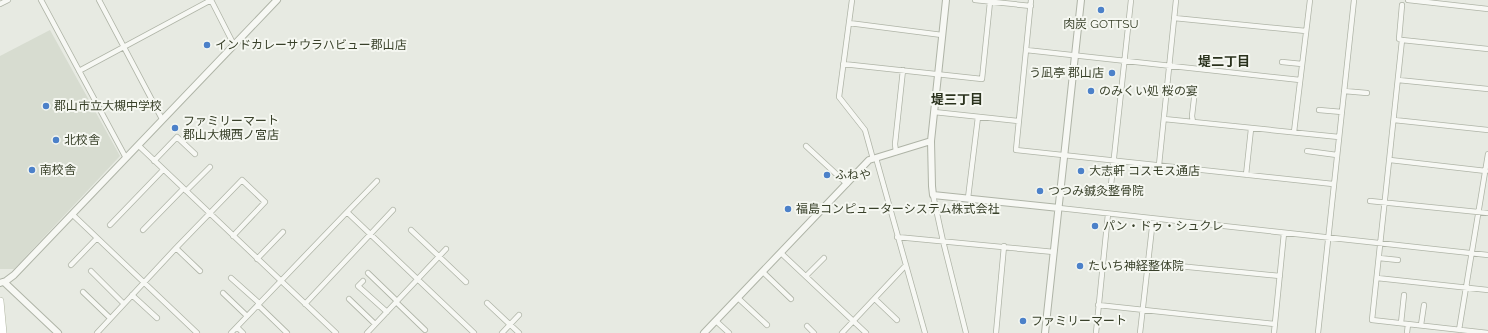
<svg xmlns="http://www.w3.org/2000/svg" width="1488" height="333" font-family="Raleway,'Noto Sans JP',sans-serif">
<style>
.built{fill:#d7dcd0}
.lines{fill:none;stroke-linecap:round;stroke-linejoin:round}
.minor-casing{stroke:#afb4a7;stroke-width:6}
.tertiary-casing{stroke:#afb4a7;stroke-width:8}
.primary-casing{stroke:#afb5a1;stroke-width:8}
.minor{stroke:#f7f8f4;stroke-width:4.5}
.tertiary{stroke:#f7f8f4;stroke-width:6}
.primary{stroke:#fff;stroke-width:7}
.poi-dot{fill:#4c81c9;stroke:#f5f7f1;stroke-width:1.5}
.labels{text-anchor:middle;dominant-baseline:central;stroke-width:4;stroke-linejoin:round;paint-order:stroke}
.poi-label{font-size:12px;fill:#39412a;stroke:#f5f7f1;text-anchor:start}
.neighbourhood-label{font-size:13px;font-weight:bold;fill:#2a321d;stroke:#f5f7f1}
</style>
<rect width="100%" height="100%" fill="#e7eae2"/>
<path class="built" d="M50,30L120,156L14,269H0V56Z"/>
<g class="lines">
<g class="minor-casing">
<path id="minor" d="M41,0L126,158
M99,0L162,119
M211,0L234,45
M852,0L839,97L865,130L873,159
M975,0L1031,6
M1031,0L1016,150L1333,184
M1408,0L1488,9
M0,4L8,0
M1174,18L1306,31
M849,23L942,35
M1402,40L1399,39L1402,5
M1488,49L1402,40L1372,320L1488,333
M1026,50L1300,80
M1282,62L1302,64
M843,64L982,79L990,2
M79,71L211,0
M1398,80L1488,89
M1344,91L1367,93
M1319,110L1342,112
M934,112L1019,121
M1164,119L1339,137
M1394,120L1488,130
M1193,122L1192,116L1195,90
M1294,132L1310,0
M138,145L336,333
M806,146L847,184
M1307,151L1337,155
M896,152L895,144L903,70
M876,158L925,333
M1390,160L1486,171
M154,161L177,137L195,154
M1159,165L1176,0
M1246,175L1251,129
M1111,185L1131,0
M186,191L210,167
M933,195L943,241L966,333
M968,198L978,117
M1370,201L1488,213
M1059,208L1488,255
M347,212L377,181
M72,214L197,333
M110,225L163,170
M143,230L183,189
M411,230L466,282
M897,237L1054,252
M176,248L200,271
M781,253L866,333
M1379,258L1398,260
M257,259L283,232
M1148,263L1280,276
M71,265L97,238
M91,271L124,304
M763,272L791,299
M368,273L397,301
M806,276L824,258
M231,278L259,303
M1377,278L1488,290
M363,281L358,286L387,312
M83,292L110,318
M223,293L247,316
M132,295L157,318
M738,298L767,325
M349,299L375,324
M875,299L897,320
M396,302L425,330
M487,303L519,333
M305,304L393,210
M258,305L287,333
M1098,305L1275,324
M716,321L729,333
M1401,323L1404,295
M1421,325L1424,305
M807,326L814,333
M237,327L243,333
M1459,330L1488,154
M97,333L176,248L242,180L265,202L233,236
M231,333L347,212L474,333
M367,333L446,249
M502,333L519,315
M842,333L906,265
M996,333L1004,246
M1096,333L1108,214
M1140,333L1153,219
M1274,333L1284,233
M1318,333L1354,0
M1407,333L1408,324"/>
</g>
<g class="tertiary-casing">
<path id="tertiary" d="M946,0L931,141L932,186L933,195L1059,208
M4,282L58,333
M0,283L6,281L14,275L277,0
M704,333L869,160L931,141
M1045,333L1081,0"/>
</g>
<g class="primary-casing">
<path id="primary" d="M0,301L3,333"/>
</g>
<use href="#minor" class="minor"/>
<use href="#tertiary" class="tertiary"/>
<use href="#primary" class="primary"/>
</g>
<g class="poi-dot">
<circle cx="1101" cy="10" r="4"/>
<circle cx="207" cy="45" r="4"/>
<circle cx="1112" cy="73" r="4"/>
<circle cx="1091" cy="91" r="4"/>
<circle cx="46" cy="106" r="4"/>
<circle cx="175" cy="128" r="4"/>
<circle cx="56" cy="140" r="4"/>
<circle cx="32" cy="170" r="4"/>
<circle cx="1081" cy="171" r="4"/>
<circle cx="827" cy="175" r="4"/>
<circle cx="1040" cy="191" r="4"/>
<circle cx="788" cy="209" r="4"/>
<circle cx="1095" cy="226" r="4"/>
<circle cx="1080" cy="266" r="4"/>
<circle cx="1023" cy="321" r="4"/>
</g>
<g class="labels">
<g class="poi-label">
<text x="1101" y="24" text-anchor="middle">肉炭 GOTTSU</text>
<text x="215" y="45">インドカレーサウラハビュー郡山店</text>
<text x="1104" y="73" text-anchor="end">う凪亭 郡山店</text>
<text x="1099" y="91">のみくい処 桜の宴</text>
<text x="54" y="106">郡山市立大槻中学校</text>
<text x="183" y="121">ファミリーマート<tspan x="183" dy="14">郡山大槻西ノ宮店</tspan></text>
<text x="64" y="140">北校舎</text>
<text x="40" y="170">南校舎</text>
<text x="1089" y="171">大志軒 コスモス通店</text>
<text x="835" y="175">ふねや</text>
<text x="1048" y="191">つつみ鍼灸整骨院</text>
<text x="796" y="209">福島コンピューターシステム株式会社</text>
<text x="1103" y="226">パン・ドゥ・シュクレ</text>
<text x="1088" y="266">たいち神経整体院</text>
<text x="1031" y="321">ファミリーマート</text>
</g>
<g class="neighbourhood-label">
<text x="1224" y="61">堤二丁目</text>
<text x="957" y="99">堤三丁目</text>
</g>
</g>
</svg>
